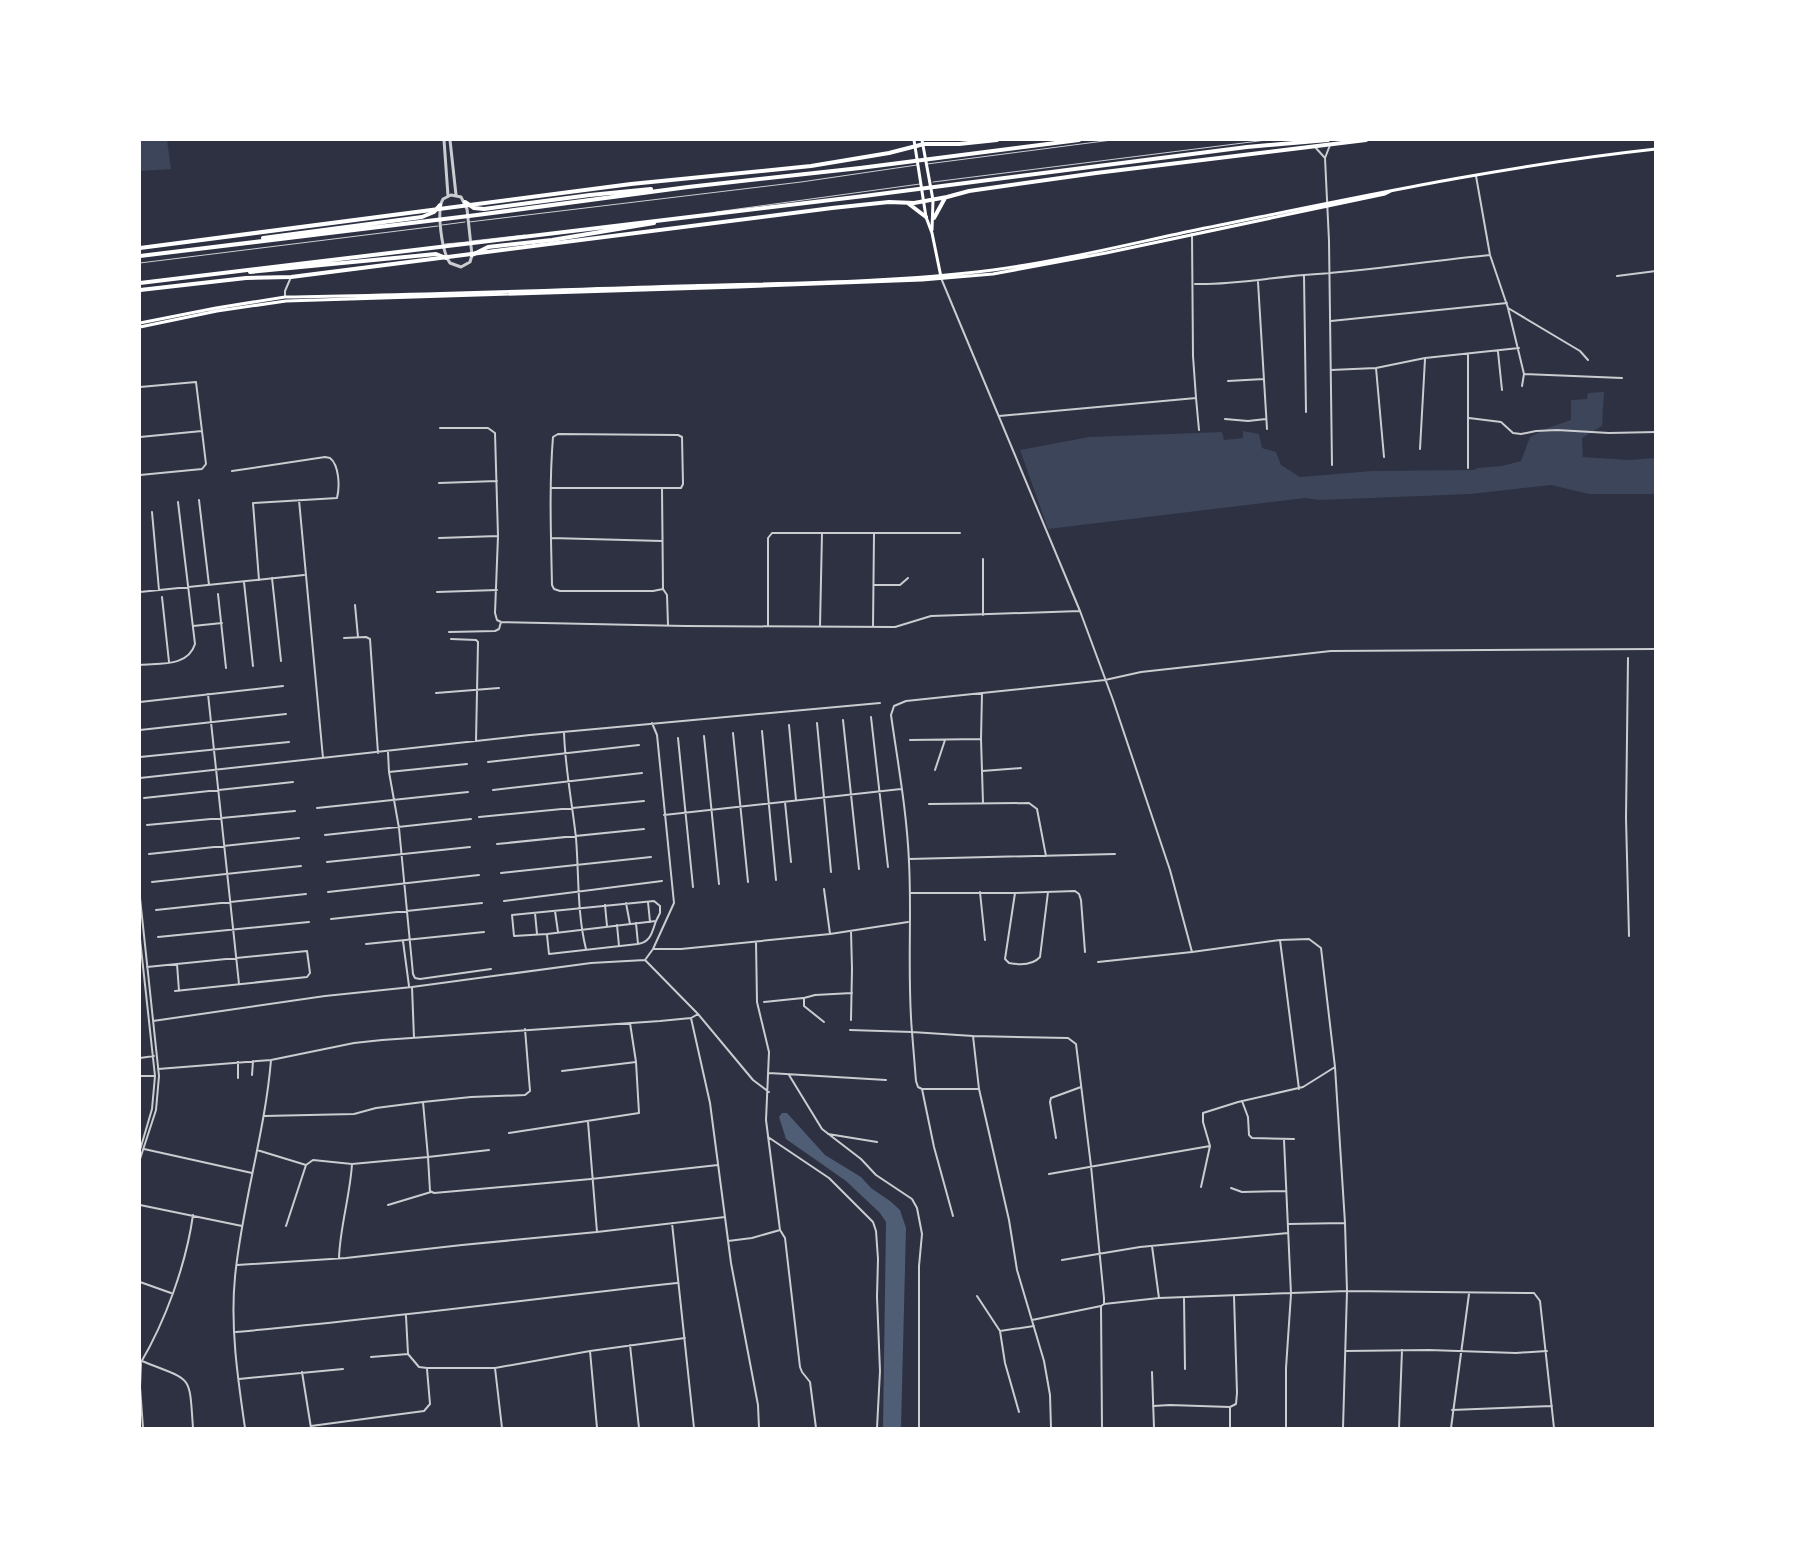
<svg xmlns="http://www.w3.org/2000/svg" width="1795" height="1568" font-family="'Roboto Serif',serif">
<style>
.green{fill:#3c4559}
.water{fill:#4f5d75}
.lines{fill:none;stroke-linecap:round;stroke-linejoin:round}
.service{stroke:#caccd0;stroke-width:1}
.minor{stroke:#caccd0;stroke-width:2}
.tertiary{stroke:#caccd0;stroke-width:3}
.secondary{stroke:#fff;stroke-width:3}
.primary{stroke:#fff;stroke-width:4}
.motorway{stroke:#fff;stroke-width:4}
</style>
<rect width="100%" height="100%" fill="#2d3142"/>
<path class="green" d="M140,140H167L171,169L140,171Z
M1604,392L1602,426L1582,438L1583,457L1630,460L1655,458V494H1589L1551,485L1471,494L1320,500L1305,498L1048,529L1020,450L1089,437L1222,432L1224,440L1243,438V431L1259,434L1262,448L1276,452L1281,465L1300,477L1372,471L1474,470L1477,468L1502,466L1521,461L1530,437L1545,429L1571,420V400L1587,399L1588,393Z"/>
<path class="water" d="M782,1113H787L825,1155L861,1177L871,1188L890,1201L900,1210L906,1228L901,1428H883L886,1222L880,1213L846,1181L786,1139L779,1117Z"/>
<g class="lines">
<path class="service" d="M927,164L1112,140
M933,182L1267,140
M716,212L920,184
M469,222L801,182L917,165
M442,225L465,222
M472,241L525,235
M445,244L468,242
M140,263L438,226"/>
<path class="minor" d="M1330,145L1325,158L1329,241L1332,465
M1315,147L1325,158
M1476,176L1490,255L1508,308L1580,351L1588,360
M1304,275L1306,412
M1617,276L1656,271
M941,278L1080,611L1113,700L1170,870L1192,952
M1258,282L1267,429
M1195,284C1232,285 1267,278 1304,275C1366,271 1428,261 1490,255
M285,297V291L291,277
M1508,308L1524,374L1522,386
M1331,321L1507,303
M1498,352L1502,390
M1468,355V468
M1376,368L1384,457
M1331,370L1376,368L1425,358L1519,348
M1524,374L1622,378
M1228,381L1264,379
M140,387L196,382L206,464L202,469L140,475
M1196,398L1199,430
M999,416L1196,398L1193,356L1192,234
M1469,418L1501,422L1513,433L1521,434L1536,431L1557,430L1609,433L1656,432
M1225,419L1248,421L1266,419
M440,428H488L495,433L498,536L495,613L497,620L501,622L685,626L895,627L931,616L1080,611
M140,437L202,431
M1420,449L1425,359
M232,471L325,457L330,458C339,465 340,486 337,498L253,503L259,580
M439,483L497,481
M551,488H681L683,484L682,437L678,435L558,434L553,437C549,486 551,536 552,585L554,589L560,591H653L663,589
M662,488L663,589L667,595L668,625
M199,500L209,585
M299,500L323,758
M152,512L159,590
M439,538L498,536
M551,538L662,541
M272,578L281,661
M244,582L253,666
M874,585H900L908,578
M140,592L304,575
M437,592L497,590
M218,594L226,668
M162,597L169,662
M355,605L358,637
M983,615V559
M193,626L222,623
M768,626V538L772,533H960
M820,626L822,533
M873,627L874,534
M449,632L495,631L499,629L501,622
M344,638L366,637L370,639L378,753
M451,639L476,640L478,642L476,741
M1628,658L1626,818L1629,936
M140,665C160,663 188,667 195,644L178,502
M436,693L499,688
M982,693L981,739L983,803
M208,694L239,984
M140,702L283,686
M871,717L888,867
M843,720L859,869
M817,723L831,872
M789,725L796,800
M140,730L286,714
M762,731L776,880
M564,732C565,768 572,802 576,838C579,875 577,913 586,949
M733,733L748,882
M704,736L719,884
M678,738L693,887
M910,740L981,739
M388,752L389,772L399,828L413,974L415,978L420,979L491,969
M140,757L289,742
M488,762L639,745
M935,770L945,740
M982,771L1021,768
M389,772L467,764
M140,778L530,735L880,703
M493,790L642,773
M144,798L293,782
M785,802L791,862
M929,804L1029,803L1037,809L1046,856
M317,808L468,792
M664,815L901,789
M479,817L644,801
M147,825L295,811
M325,835L471,819
M497,844L644,829
M149,854L299,838
M909,859L1115,854
M327,862L470,847
M501,873L651,857
M152,882L301,866
M824,889L830,934
M328,892L479,875
M980,892L985,940
M910,893H1015L1075,891L1079,894L1081,900L1085,952
M1015,893L1005,959L1009,963C1020,965 1033,965 1040,957L1048,892
M140,898L159,1076L156,1110L140,1159
M504,901L662,881
M654,901L660,906V913L656,921L547,934L514,936L512,915Z
M648,902L650,922
M626,903L630,924
M605,905L607,926
M156,910L306,894
M555,911L558,932
M535,913L537,934
M331,919L482,903
M636,923L638,944
M617,925L619,946
M851,931L852,969L851,1020
M547,935L549,954L638,944C651,942 652,932 656,921
M158,937L309,922
M140,939L155,1076L152,1109L140,1150
M1280,940L1299,1089
M403,941L409,986
M756,942L757,1002L769,1052L766,1120L780,1230L785,1238L800,1367L802,1372L810,1382L816,1428
M366,944L484,932
M653,949H681L830,934L908,922
M645,960L653,949L674,903L657,735L652,723
M1098,962L1192,952L1280,940L1309,939L1321,948L1335,1067L1345,1223L1347,1291L1343,1428
M177,964L179,991
M147,967L307,951L310,973L307,977L175,991
M412,987L414,1038
M764,1002L803,998
M691,1018L710,1103L731,1263L758,1405L759,1428
M153,1021L325,996L412,987L591,963L645,960L698,1014L753,1080L769,1092
M824,1022L804,1006V998L815,995L852,993
M850,1030L912,1032L916,1081L918,1087L922,1089H979
M973,1036L979,1089L1009,1220L1017,1270L1044,1361L1050,1395L1051,1428
M140,1058L154,1056
M158,1069L271,1060L354,1043L382,1040L660,1021L691,1018L698,1014
M562,1071L636,1062
M769,1073L886,1080
M252,1075L253,1061
M789,1075L822,1129L861,1159L876,1175L912,1199L917,1208L922,1234L919,1266V1428
M140,1076H155
M238,1078V1062
M922,1089L934,1147L953,1216
M1242,1101L1248,1117L1249,1135L1252,1138L1294,1139
M264,1116L354,1114L376,1108L423,1102L471,1097L525,1095L530,1091L525,1029
M588,1122L597,1232
M509,1133L639,1113L636,1062L630,1023
M828,1134L877,1142
M768,1137L829,1178L873,1222L876,1231L878,1259L877,1297L880,1371L877,1428
M1056,1138L1050,1102L1051,1098L1081,1087
M1284,1140L1291,1294L1286,1368V1428
M144,1149L252,1173
M257,1150L306,1165L313,1160L352,1164L428,1157L423,1102
M489,1150L428,1157L430,1191L434,1193L591,1179L718,1165
M1049,1174L1210,1146
M1201,1187L1210,1146L1203,1122V1113L1238,1102L1303,1087L1335,1067
M1231,1188L1242,1192L1286,1191
M140,1205L242,1226
M388,1205L431,1192
M672,1223L694,1428
M1288,1224L1345,1223
M286,1226L306,1165
M728,1241L752,1238L780,1230
M1152,1246L1159,1298
M339,1258C340,1227 350,1196 352,1164
M1062,1260L1140,1247L1288,1233
M237,1265L346,1258L462,1245L597,1232L725,1217
M140,1282L171,1293
M977,1296L1000,1331L1034,1326
M1184,1298L1185,1369
M1104,1304L1159,1298L1347,1291L1534,1293L1540,1301L1554,1428
M406,1316L408,1354L419,1367L427,1368H495L590,1351L685,1338
M1032,1320L1101,1306
M1000,1331L1005,1363L1019,1412
M236,1332C383,1319 530,1299 677,1283
M630,1345L639,1428
M590,1351L597,1428
M1346,1351L1429,1350L1516,1353L1547,1351
M371,1357L408,1354
M142,1361C193,1382 189,1372 193,1428
M140,1364C165,1322 186,1265 193,1215
M141,1364L140,1387L143,1428
M495,1368L502,1428
M302,1372L311,1428
M1152,1372L1154,1428
M239,1379L343,1369
M1153,1406L1170,1405L1230,1407
M1452,1410L1552,1406
M311,1426L424,1411L430,1404L427,1369
M245,1428C238,1380 230,1327 235,1277C242,1204 265,1133 271,1060
M1102,1428L1101,1306L1104,1304V1298L1091,1166L1076,1044L1068,1038L973,1036L912,1032C907,975 912,918 909,862C907,813 898,764 891,715L894,706L906,701L1105,680L1141,672L1331,651L1656,649
M1230,1428V1407L1236,1404L1237,1393L1234,1296
M1399,1428L1402,1350
M1451,1428L1469,1294"/>
<path class="tertiary" d="M444,140L448,196
M450,140L456,195
M451,195L461,197L467,209L472,255L470,262L461,267L450,263C442,252 436,211 443,199Z"/>
<path class="secondary" d="M914,140L926,217L932,233L941,277
M922,140L933,200L932,230
M140,323L216,308L285,297C417,295 549,290 681,286C785,283 890,283 993,270C1060,261 1125,245 1191,231C1345,200 1499,166 1656,149
M140,327L217,311L286,301L739,287L922,280L993,274L1106,253L1385,194L1391,191"/>
<path class="primary" d="M909,204L926,217
M934,218L945,198
M140,248L631,184L811,166L889,153L924,144H959L997,140
M140,290L246,278L291,277L832,208L889,202L914,203L947,197L969,191L1096,173L1366,140"/>
<path class="motorway" d="M465,202L474,208L484,209L590,195L651,189
M263,238L422,217L434,212L440,205
M472,255L488,247L552,240L654,223
M140,256L477,215L688,187L860,168L1079,140
M250,272L436,254L446,258
M140,283L864,196L1247,147L1328,140"/>
</g>
<rect width="1795" height="1568" fill="none" stroke="#ffffff" stroke-width="282"/>
</svg>
